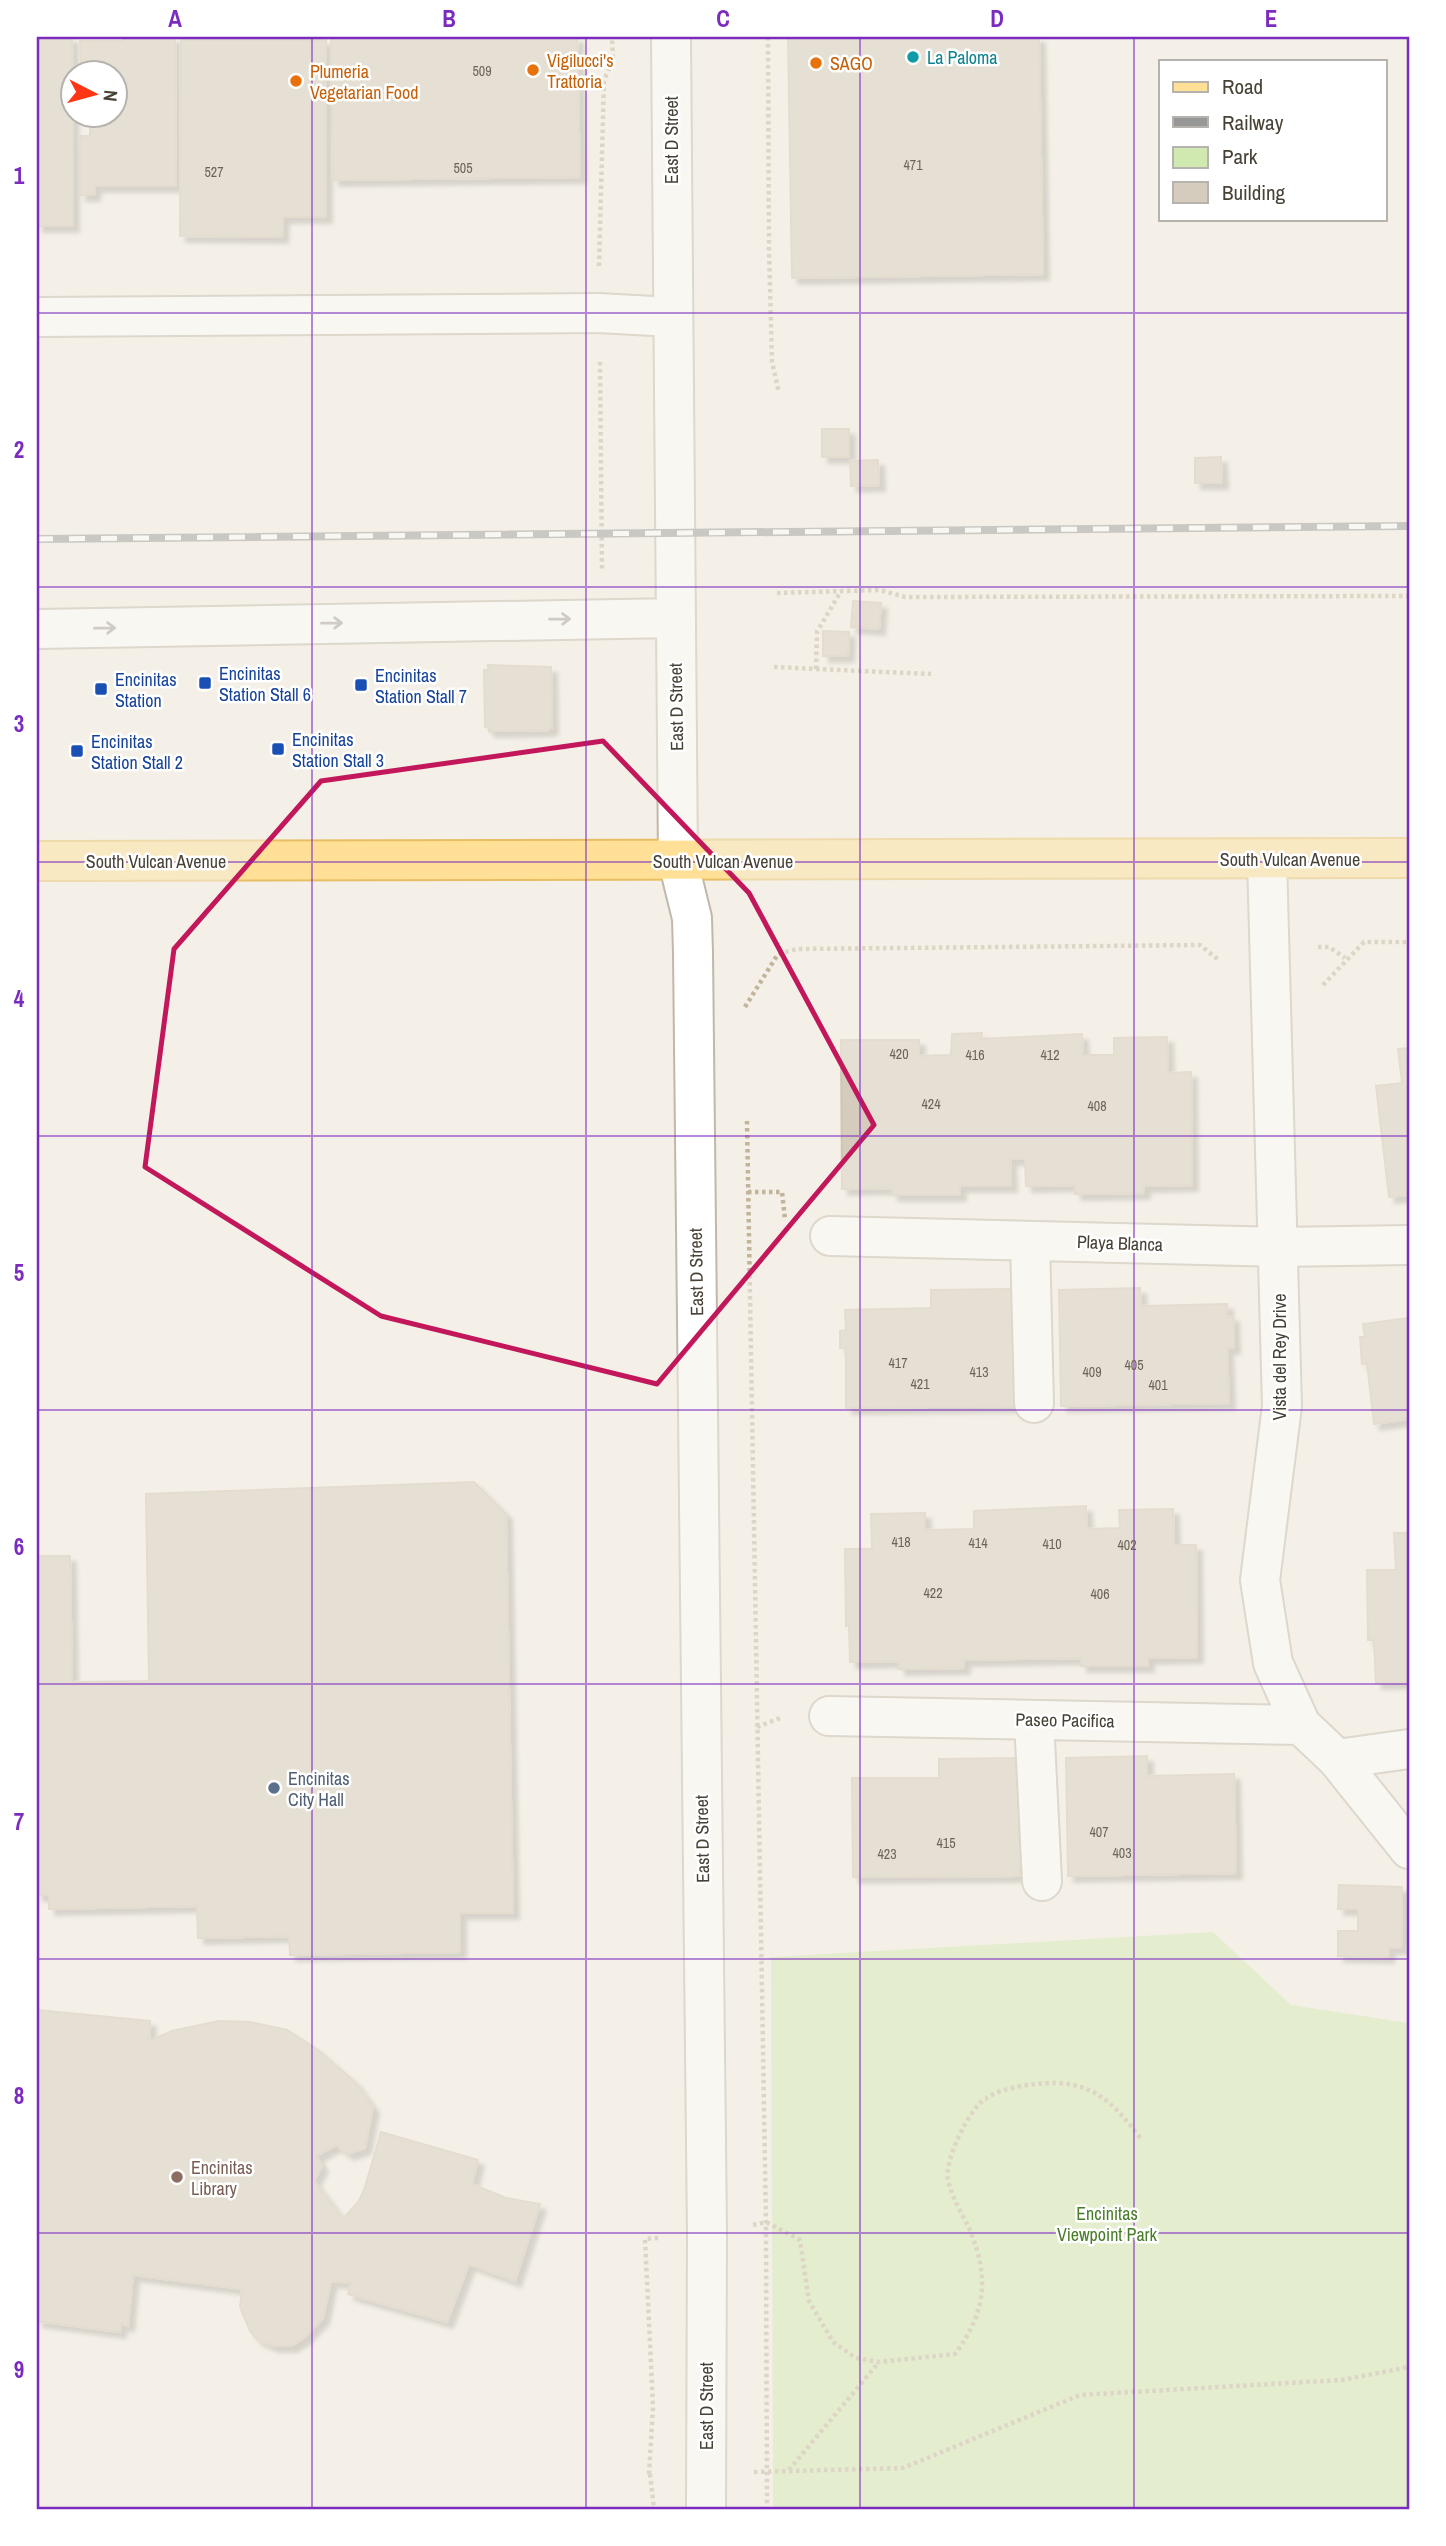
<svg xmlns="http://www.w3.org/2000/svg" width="1446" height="2546" font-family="'Archivo Narrow',sans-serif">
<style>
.green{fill:#d0e9b0}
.building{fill:#d6ccbd;stroke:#d1c4b0;stroke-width:2;filter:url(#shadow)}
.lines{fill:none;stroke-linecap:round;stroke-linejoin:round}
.minor-casing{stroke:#c0b8aa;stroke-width:42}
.major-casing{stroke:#e7be63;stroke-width:42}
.path{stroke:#c2b49b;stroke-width:4.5;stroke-dasharray:3.5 3.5;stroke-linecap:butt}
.minor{stroke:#fff;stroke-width:38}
.major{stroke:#ffe096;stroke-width:38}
.rail-casing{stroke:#979797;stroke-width:8}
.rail{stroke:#fff;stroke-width:5;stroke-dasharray:16;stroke-linecap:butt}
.oneway{stroke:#a4a09a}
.marked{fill:none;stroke:#c2185b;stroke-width:5;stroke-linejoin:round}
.grid{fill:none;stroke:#7b2cbf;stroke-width:2;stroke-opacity:0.55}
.culture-dot{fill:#0f9aa8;stroke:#fff;stroke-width:2.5}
.food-dot{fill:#e8710a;stroke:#fff;stroke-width:2.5}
.transit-dot{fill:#1a4fb4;stroke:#fff;stroke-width:2.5}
.service-dot{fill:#5c6f8a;stroke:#fff;stroke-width:2.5}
.education-dot{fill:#8d6e63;stroke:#fff;stroke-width:2.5}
.labels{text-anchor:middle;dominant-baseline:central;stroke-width:5;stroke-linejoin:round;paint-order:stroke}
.number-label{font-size:14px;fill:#6c6458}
.culture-label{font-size:18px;fill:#0d838f;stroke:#fff;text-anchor:start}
.food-label{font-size:18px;fill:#c56008;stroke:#fff;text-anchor:start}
.street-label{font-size:18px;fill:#484136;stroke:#fff}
.transit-label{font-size:18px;fill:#164399;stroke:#fff;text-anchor:start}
.service-label{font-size:18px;fill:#4e5e75;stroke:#fff;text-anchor:start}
.education-label{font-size:18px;fill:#785e54;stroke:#fff;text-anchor:start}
.park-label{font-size:18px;fill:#487c27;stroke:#fff}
.neatline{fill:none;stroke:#7b2cbf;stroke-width:2.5}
.grid-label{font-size:23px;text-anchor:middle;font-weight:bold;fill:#7b2cbf}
</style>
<defs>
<filter id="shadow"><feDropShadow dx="6" dy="6" stdDeviation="2" flood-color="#0004"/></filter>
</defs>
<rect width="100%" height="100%" fill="#f4f0e8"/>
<path class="green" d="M1213,1932L1291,2005L1409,2023V2509H773L771,1957Z"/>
<path class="building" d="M37,37H72L73,226H37Z
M123,37H175L176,186H95L94,195H80V136H90V116H116V74H81L80,41H123Z
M331,37H577L580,177L333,180Z
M788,37H1039L1043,274L792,278Z
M181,40H326V217H283L282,237L180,236Z
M822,429H849V457H822Z
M1221,457L1222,483H1195V458Z
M878,460L879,485L851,486L850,461Z
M853,601L881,603L879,629L851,627Z
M823,631L849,632L848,656H823Z
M488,665L551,667L552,728L549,727V730L489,731V728L485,727L484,670H488Z
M982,1033L981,1039L1082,1034L1083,1055H1114V1038L1167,1037L1168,1073L1191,1072L1192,1185L1144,1186V1193L1075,1194V1185L1026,1186L1025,1159H1010L1011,1186H960V1195H892V1188L842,1189L841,1040H919V1056L951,1055L952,1034Z
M1409,1048V1195L1389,1197L1376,1086L1402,1083L1398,1049Z
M1140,1288L1141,1306L1227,1304V1317L1233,1316L1234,1348H1227L1229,1403L1061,1406L1059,1290Z
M1013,1289L1014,1406L846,1408V1348H840V1331L846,1330L845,1310L931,1308V1290Z
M1409,1318V1419L1374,1424L1367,1363L1362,1364L1360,1337H1365L1363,1324Z
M474,1482L506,1514L513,1913H460V1952L290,1955L289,1936L198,1938L197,1906L49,1909V1895H37V1556H70L72,1682L149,1681L146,1494Z
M1086,1506L1087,1529L1120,1528L1119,1510L1173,1509L1174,1545H1196L1197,1657L1148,1658V1666H1081V1658L964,1660V1668L899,1669V1661L850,1662L849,1625L846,1626L845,1549H872L871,1514L925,1513V1530L974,1529V1511Z
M1394,1533H1409V1682L1376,1683L1374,1640H1368L1367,1570H1396Z
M1147,1756V1776L1234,1774L1236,1873L1068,1876L1066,1758Z
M1019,1758L1020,1876L853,1877L852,1778H939V1759Z
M1339,1885L1402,1887L1401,1948H1389L1388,1957L1338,1956V1931H1358V1909H1338Z
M37,2010L150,2021L149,2041L172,2031L219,2021L250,2022L287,2030L318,2050L355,2082L373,2107L365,2148L348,2154L336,2145L316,2156L322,2166L314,2181L343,2219L359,2201L365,2187L381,2132L478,2160L472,2184L506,2198L540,2204L515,2281L469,2264L447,2322L348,2294L351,2283L331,2281L323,2318L304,2338L291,2346H273L258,2340L250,2331L240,2307L242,2289L133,2275L128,2326L121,2323L120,2332L37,2321Z"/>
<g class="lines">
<g class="minor-casing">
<path id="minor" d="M671,37L678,861L692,918L693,953L707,2234L706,2509
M37,317L598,313L672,317
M37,629L675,618
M1267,859L1282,1406L1260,1580L1273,1663L1301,1725L1337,1759L1409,1849
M830,1236L1278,1247L1409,1245
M1030,1241L1034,1403
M829,1716L1301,1725
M1034,1720L1042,1881
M1337,1759L1409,1749"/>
</g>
<g class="major-casing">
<path id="major" d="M37,861L1409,858"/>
</g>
<path class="path" d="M768,37L769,249L772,362L779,393
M599,266L604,80L613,60L612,37
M600,362L602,570
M777,593L880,590L905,597L1409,596
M774,667L816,669L817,632L841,591
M816,669L931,674
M1318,947H1329L1345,958
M1323,985L1364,942H1409
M745,1007L778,954L797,949L1200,945L1220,961
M747,1121L766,2222L767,2509
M748,1192H782L785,1219
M757,1727L783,1717
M753,2225L766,2222L800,2240L809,2301L833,2342L856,2358L879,2362L955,2354C986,2312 990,2277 969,2228C962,2213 951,2197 948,2179C944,2161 969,2109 985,2099C999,2089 1020,2086 1036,2084C1091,2078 1111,2100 1142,2140
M789,2470L879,2362
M754,2472L903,2468L1080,2395L1342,2380L1409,2367
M649,2474L653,2407L645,2239L658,2238
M650,2474L654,2509"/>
<use href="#minor" class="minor"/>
<use href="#major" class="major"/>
<g class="rail-casing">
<path id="rail" d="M37,539L1409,526"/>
</g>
<use href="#rail" class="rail"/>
</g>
<defs><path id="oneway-shaft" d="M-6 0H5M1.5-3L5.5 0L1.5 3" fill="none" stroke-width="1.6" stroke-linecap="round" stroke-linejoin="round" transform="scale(1.75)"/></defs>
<g class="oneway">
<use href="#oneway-shaft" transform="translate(560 619) rotate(-1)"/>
<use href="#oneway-shaft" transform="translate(332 623) rotate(-1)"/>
<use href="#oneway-shaft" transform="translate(105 628) rotate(-1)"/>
</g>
<path d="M0 0H1446V2546H0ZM603,741L749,893L874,1125L657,1384L381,1316L145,1167L174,949L321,781Z" fill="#f4f0e8" fill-opacity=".55" fill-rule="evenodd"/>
<path class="marked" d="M603,741L749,893L874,1125L657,1384L381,1316L145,1167L174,949L321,781Z"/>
<path class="grid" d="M312,37V2509M586,37V2509M860,37V2509M1134,37V2509M37,313H1409M37,587H1409M37,862H1409M37,1136H1409M37,1410H1409M37,1684H1409M37,1959H1409M37,2233H1409"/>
<circle class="culture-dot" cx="913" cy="57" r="7"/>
<g class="food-dot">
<circle cx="816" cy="63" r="7"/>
<circle cx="533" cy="70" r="7"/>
<circle cx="296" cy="81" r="7"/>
</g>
<g class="transit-dot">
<rect x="198" y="676" width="14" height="14" rx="3.5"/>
<rect x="354" y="678" width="14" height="14" rx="3.5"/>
<rect x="94" y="682" width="14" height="14" rx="3.5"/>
<rect x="271" y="742" width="14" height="14" rx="3.5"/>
<rect x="70" y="744" width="14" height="14" rx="3.5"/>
</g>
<circle class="service-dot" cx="274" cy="1788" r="7"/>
<circle class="education-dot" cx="177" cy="2177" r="7"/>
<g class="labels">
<g class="number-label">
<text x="482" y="71">509</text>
<text x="913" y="165">471</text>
<text x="463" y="168">505</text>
<text x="214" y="172">527</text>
<text x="899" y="1054">420</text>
<text x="975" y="1055">416</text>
<text x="1050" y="1055">412</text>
<text x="931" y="1104">424</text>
<text x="1097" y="1106">408</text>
<text x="898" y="1363">417</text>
<text x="1134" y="1365">405</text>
<text x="979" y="1372">413</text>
<text x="1092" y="1372">409</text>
<text x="920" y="1384">421</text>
<text x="1158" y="1385">401</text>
<text x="901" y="1542">418</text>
<text x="978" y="1543">414</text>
<text x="1052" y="1544">410</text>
<text x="1127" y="1545">402</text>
<text x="933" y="1593">422</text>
<text x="1100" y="1594">406</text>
<text x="1099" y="1832">407</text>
<text x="946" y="1843">415</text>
<text x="1122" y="1853">403</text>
<text x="887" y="1854">423</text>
</g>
<g class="culture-label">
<text x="927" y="57">La Paloma</text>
</g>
<g class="food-label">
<text x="547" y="60">Vigilucci's<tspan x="547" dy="21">Trattoria</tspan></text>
<text x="830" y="63">SAGO</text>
<text x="310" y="71">Plumeria<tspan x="310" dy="21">Vegetarian Food</tspan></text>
</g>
<g class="street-label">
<text transform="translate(671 140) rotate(-90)">East D Street</text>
<text transform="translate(676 707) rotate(-91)">East D Street</text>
<text x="1290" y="859">South Vulcan Avenue</text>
<text x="156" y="861">South Vulcan Avenue</text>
<text x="723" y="861">South Vulcan Avenue</text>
<text transform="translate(1120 1243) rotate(2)">Playa Blanca</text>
<text transform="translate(696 1272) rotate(-91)">East D Street</text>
<text transform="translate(1279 1357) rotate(-90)">Vista del Rey Drive</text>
<text transform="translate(1065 1720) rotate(1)">Paseo Pacifica</text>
<text transform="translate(702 1839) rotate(-91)">East D Street</text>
<text transform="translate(706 2406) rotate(-90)">East D Street</text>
</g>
<g class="transit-label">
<text x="219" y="673">Encinitas<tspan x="219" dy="21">Station Stall 6</tspan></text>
<text x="375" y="675">Encinitas<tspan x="375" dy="21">Station Stall 7</tspan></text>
<text x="115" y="679">Encinitas<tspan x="115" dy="21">Station</tspan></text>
<text x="292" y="739">Encinitas<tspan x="292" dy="21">Station Stall 3</tspan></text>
<text x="91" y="741">Encinitas<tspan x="91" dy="21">Station Stall 2</tspan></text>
</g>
<g class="service-label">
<text x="288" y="1778">Encinitas<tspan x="288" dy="21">City Hall</tspan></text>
</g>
<g class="education-label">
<text x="191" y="2167">Encinitas<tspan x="191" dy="21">Library</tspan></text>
</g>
<g class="park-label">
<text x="1107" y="2213">Encinitas<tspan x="1107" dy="21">Viewpoint Park</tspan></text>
</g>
</g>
<rect width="1446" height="2546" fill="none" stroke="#ffffff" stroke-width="77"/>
<rect x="1159" y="60" width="228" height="161" fill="#ffffff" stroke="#b6b3af" stroke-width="2"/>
<rect x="1173" y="82" width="35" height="10" fill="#ffe096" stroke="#b6b3af" stroke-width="2"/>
<text x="1222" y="94" font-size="21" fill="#484136">Road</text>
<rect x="1173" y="117" width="35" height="10" fill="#979797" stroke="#b6b3af" stroke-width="2"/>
<text x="1222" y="130" font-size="21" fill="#484136">Railway</text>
<rect x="1173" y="147" width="35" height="21" fill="#d0e9b0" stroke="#b6b3af" stroke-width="2"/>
<text x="1222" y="164" font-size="21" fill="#484136">Park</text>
<rect x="1173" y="182" width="35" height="21" fill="#d6ccbd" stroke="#b6b3af" stroke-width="2"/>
<text x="1222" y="200" font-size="21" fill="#484136">Building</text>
<g transform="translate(94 94) rotate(96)"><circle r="33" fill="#ffffff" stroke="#b6b3af" stroke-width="2"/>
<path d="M0-5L12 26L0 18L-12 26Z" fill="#ff3614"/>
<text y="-10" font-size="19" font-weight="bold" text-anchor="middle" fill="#484136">N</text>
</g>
<rect x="38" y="38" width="1370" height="2470" class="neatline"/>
<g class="grid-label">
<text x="175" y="27">A</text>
<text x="449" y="27">B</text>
<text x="723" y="27">C</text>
<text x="997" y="27">D</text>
<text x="1271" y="27">E</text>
<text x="19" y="184">1</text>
<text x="19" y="458">2</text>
<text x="19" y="732">3</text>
<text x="19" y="1007">4</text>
<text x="19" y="1281">5</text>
<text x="19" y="1555">6</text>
<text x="19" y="1830">7</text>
<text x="19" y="2104">8</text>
<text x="19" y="2378">9</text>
</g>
</svg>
